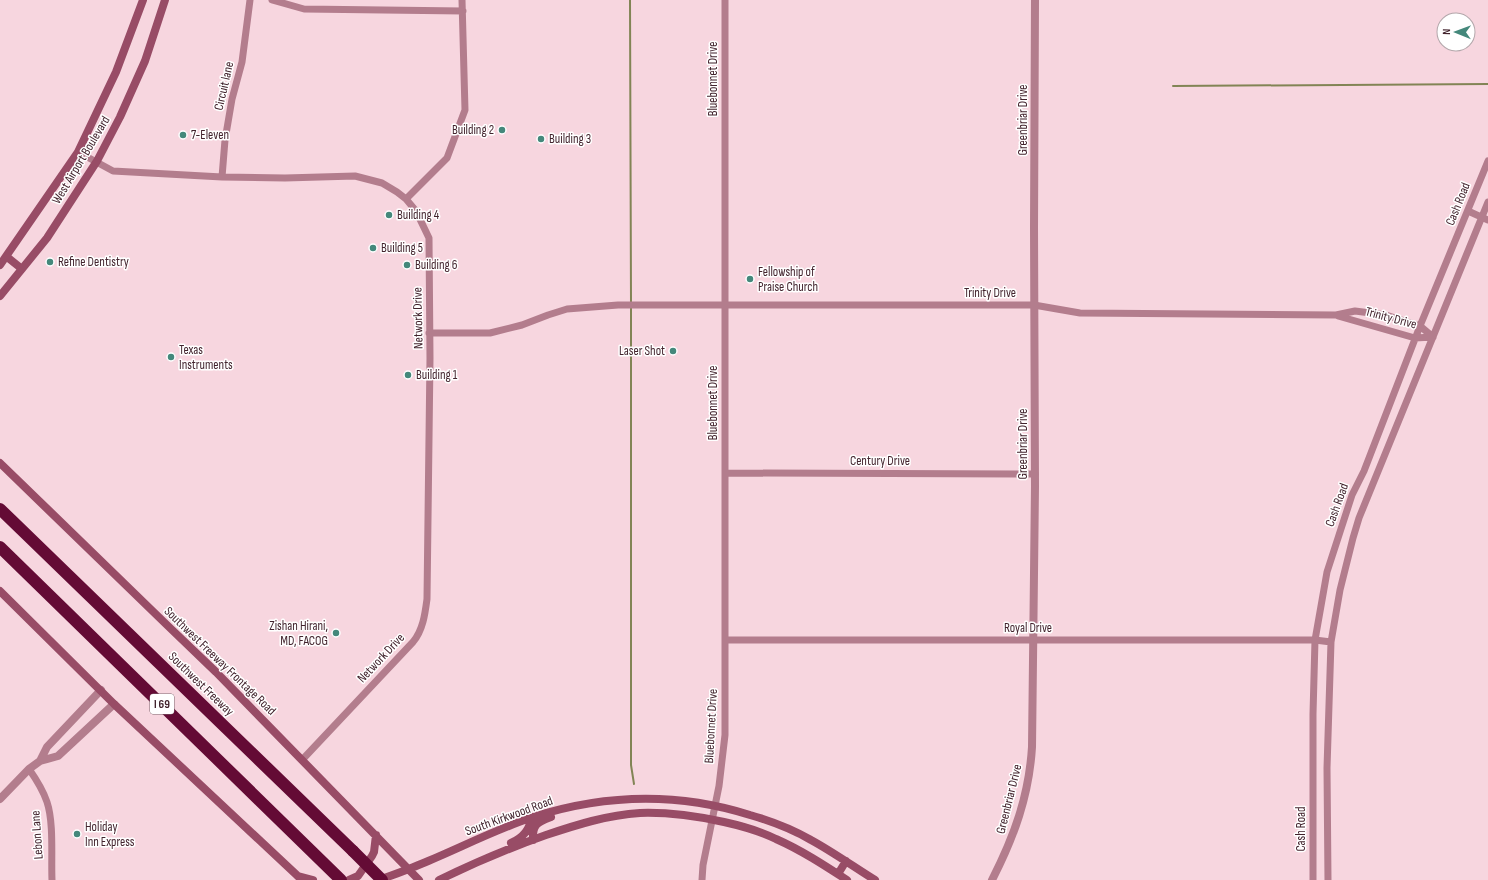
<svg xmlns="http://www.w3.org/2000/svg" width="1488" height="880" font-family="'Sofia Sans Condensed',sans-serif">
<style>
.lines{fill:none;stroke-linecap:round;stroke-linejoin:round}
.stream{stroke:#828455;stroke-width:2}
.minor{stroke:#b37d8d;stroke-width:7}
.tertiary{stroke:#b37d8d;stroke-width:8}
.secondary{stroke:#984c66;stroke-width:8}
.motorway{stroke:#640b35;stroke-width:12}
.motorway-bridge{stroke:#640b35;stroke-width:12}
.poi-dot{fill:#44887b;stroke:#fff;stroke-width:1.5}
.labels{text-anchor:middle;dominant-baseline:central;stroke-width:3;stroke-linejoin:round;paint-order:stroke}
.shield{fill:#fff;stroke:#7b656c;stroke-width:1}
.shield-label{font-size:12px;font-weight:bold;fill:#42232d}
.street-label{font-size:13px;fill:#42232d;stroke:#fff}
.poi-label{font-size:13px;fill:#42232d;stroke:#fff;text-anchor:start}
</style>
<rect width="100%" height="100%" fill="#f7d6df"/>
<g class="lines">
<path class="stream" d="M630,0L631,303
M1173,86L1488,84
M631,307V765L634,784"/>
<path class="minor" d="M272,0L304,9L463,11
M78,152L113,171L222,177L285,178L355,176L382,183L397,192L406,199L416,211L429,238L430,358L427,599C425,614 423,630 413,642L302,760
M222,177L225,140L232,99L242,62L250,0
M406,199L447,158L465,110L462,0
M1468,211L1488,220
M1338,316L1415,338L1433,337
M429,333H490L522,325L548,315L567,309L618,305H1034L1080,313L1336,315L1355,311L1386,315L1420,326L1433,337
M725,473L1035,474
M725,640H1315L1331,642
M29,769C36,779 43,790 47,802C54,823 51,857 52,880
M702,880L703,865L719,786L725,735V0
M1313,880V714L1315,640L1327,572L1352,495L1364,471L1420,326L1488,161
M1328,880L1327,768L1331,642L1340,590L1353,538L1359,518L1488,202"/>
<path class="tertiary" d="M40,761L47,747L101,690
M0,799L29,769L40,761L58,756L114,704
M992,880C1014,837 1029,796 1032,747L1035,486L1034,227L1035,0"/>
<path class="secondary" d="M7,257L22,269
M0,265L78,152L116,72L143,0
M0,296L47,238L97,161L120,117L145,61L165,0
M0,463L168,626L216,672L419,880
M0,591L114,704L302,880
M533,840C532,824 538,822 551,817
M511,843C522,838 530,831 531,818
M838,874L846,861
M298,876L313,880
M349,880L358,876L372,856L374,852L376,835
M379,880C393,875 407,870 421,864C458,849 494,830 533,817C605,794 677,792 750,815C771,821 792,829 811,840C833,852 854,867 875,880
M439,880C474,863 509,848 546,835C576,825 607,815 640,813C669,812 696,816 724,822C742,826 760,831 776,839C801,850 824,865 847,880"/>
<path class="motorway" d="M0,509L353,851
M0,547L341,880"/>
<path class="motorway-bridge" d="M353,851L382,880"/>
</g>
<g class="poi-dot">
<circle cx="502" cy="130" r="4"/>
<circle cx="183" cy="135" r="4"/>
<circle cx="541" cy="139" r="4"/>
<circle cx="389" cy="215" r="4"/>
<circle cx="373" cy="248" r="4"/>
<circle cx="50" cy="262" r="4"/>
<circle cx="407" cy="265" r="4"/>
<circle cx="750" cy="279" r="4"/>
<circle cx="673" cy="351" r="4"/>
<circle cx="171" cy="357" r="4"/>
<circle cx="408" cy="375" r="4"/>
<circle cx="336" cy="633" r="4"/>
<circle cx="77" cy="834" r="4"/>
</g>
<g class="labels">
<rect class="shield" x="150" y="694" width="24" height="20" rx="3"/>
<g class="shield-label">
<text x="162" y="704">I 69</text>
</g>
<g class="street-label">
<text transform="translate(713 79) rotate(-90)">Bluebonnet Drive</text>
<text transform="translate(224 86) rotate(-77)">Circuit lane</text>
<text transform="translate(1023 120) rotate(-90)">Greenbriar Drive</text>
<text transform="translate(81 160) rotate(-59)">West Airport Boulevard</text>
<text transform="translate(1458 204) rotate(-68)">Cash Road</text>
<text x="990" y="293">Trinity Drive</text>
<text transform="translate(418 318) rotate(-91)">Network Drive</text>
<text transform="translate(1391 318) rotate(15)">Trinity Drive</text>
<text transform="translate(713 403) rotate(-90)">Bluebonnet Drive</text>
<text transform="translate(1023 444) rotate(-90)">Greenbriar Drive</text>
<text x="880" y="461">Century Drive</text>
<text transform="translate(1337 505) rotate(-70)">Cash Road</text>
<text x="1028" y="628">Royal Drive</text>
<text transform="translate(381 658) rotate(-47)">Network Drive</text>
<text transform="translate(220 661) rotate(44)">Southwest Freeway Frontage Road</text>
<text transform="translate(201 684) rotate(44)">Southwest Freeway</text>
<text transform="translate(711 726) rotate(-87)">Bluebonnet Drive</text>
<text transform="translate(1009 799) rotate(-76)">Greenbriar Drive</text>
<text transform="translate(509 816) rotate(-20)">South Kirkwood Road</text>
<text transform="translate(1301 829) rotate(-90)">Cash Road</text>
<text transform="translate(37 835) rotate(-94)">Lebon Lane</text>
</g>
<g class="poi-label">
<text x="494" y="130" text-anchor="end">Building 2</text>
<text x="191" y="135">7-Eleven</text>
<text x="549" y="139">Building 3</text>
<text x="397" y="215">Building 4</text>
<text x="381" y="248">Building 5</text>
<text x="58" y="262">Refine Dentistry</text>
<text x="415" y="265">Building 6</text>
<text x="758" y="272">Fellowship of<tspan x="758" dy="15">Praise Church</tspan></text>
<text x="179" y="350">Texas<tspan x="179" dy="15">Instruments</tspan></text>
<text x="665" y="351" text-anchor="end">Laser Shot</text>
<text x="416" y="375">Building 1</text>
<text x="328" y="626" text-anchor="end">Zishan Hirani,<tspan x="328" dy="15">MD, FACOG</tspan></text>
<text x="85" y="827">Holiday<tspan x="85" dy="15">Inn Express</tspan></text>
</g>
</g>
<g transform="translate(1456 32) rotate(271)"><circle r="19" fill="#ffffff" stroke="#b3a7ab"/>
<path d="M0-3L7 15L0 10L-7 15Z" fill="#44887b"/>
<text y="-6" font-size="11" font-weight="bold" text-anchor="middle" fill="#42232d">N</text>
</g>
</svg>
